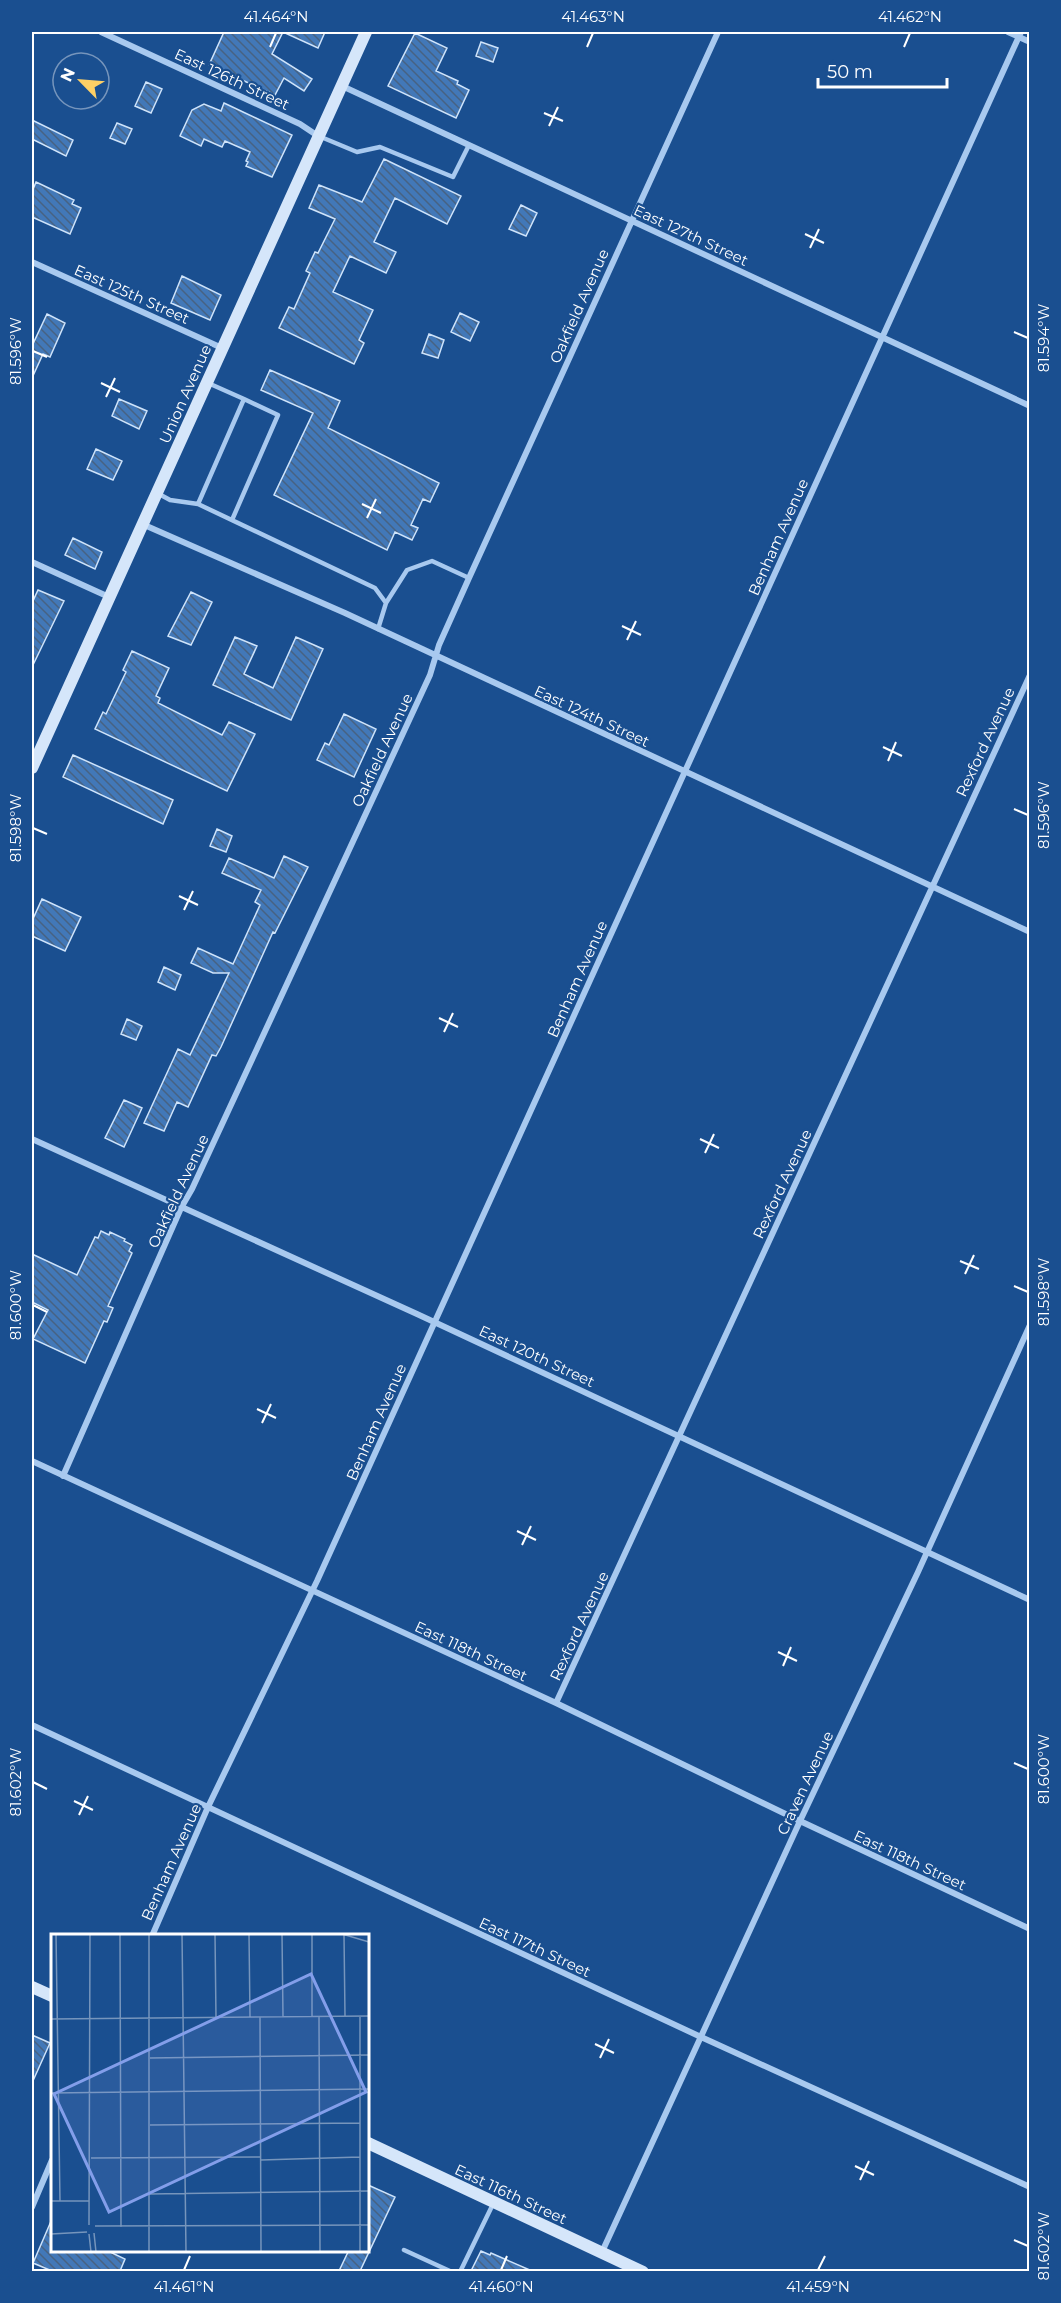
<svg xmlns="http://www.w3.org/2000/svg" width="1061" height="2303" font-family="Montserrat,sans-serif">
<style>
.building{fill:url(#building-back-hatch);stroke:#cee3fa;stroke-width:1.5}
.lines{fill:none;stroke-linecap:round;stroke-linejoin:round}
.lane{stroke:#a8c9ef;stroke-width:4.5}
.street{stroke:#a8c9ef;stroke-width:6}
.secondary{stroke:#d5e6fa;stroke-width:12}
.ticks{fill:none;stroke:#fff;stroke-width:2}
.labels{text-anchor:middle;dominant-baseline:central;stroke-width:4.5;stroke-linejoin:round;paint-order:stroke}
.street-label{font-size:15px;fill:#fff;stroke:#1a4f90}
.inset-road{fill:none;stroke:#7695bc;stroke-width:1.5}
.view{fill:#839eea;fill-opacity:0.15;stroke:#839eea;stroke-width:3}
.inset-edge{fill:none;stroke:#fff;stroke-width:3}
.neatline{fill:none;stroke:#fff;stroke-width:2}
.ticks-label{font-size:15px;text-anchor:middle;fill:#fff}
</style>
<defs>
<pattern id="building-back-hatch" width="6" height="6" patternUnits="userSpaceOnUse" patternTransform="scale(1.5)"><rect width="6" height="6" fill="#4278b8"/><path d="M-1 5l2 2M0 0l6 6M5-1l2 2" fill="none" stroke="#476282"/></pattern>
</defs>
<rect width="100%" height="100%" fill="#1a4f90"/>
<path class="building" d="M224,32H325L318,48L283,32L272,54L312,79L304,91L284,78L275,95L209,65Z
M415,33L447,48L436,71L458,81L457,84L469,90L456,118L388,86Z
M481,42L498,48L493,62L476,56Z
M146,82L162,89L151,113L135,106Z
M224,103L292,135L272,177L246,166L248,162L246,161L250,152L225,141L222,147L204,139L201,146L180,136L192,110L204,104L221,111Z
M32,120L73,140L66,156L32,139Z
M117,123L132,129L125,144L110,138Z
M384,159L461,196L447,224L395,198L374,242L396,252L386,273L350,256L333,292L373,310L359,340L364,343L354,364L279,328L289,307L294,309L310,273L306,271L315,252L318,253L335,219L309,208L319,185L362,202Z
M36,182L74,200L72,204L81,208L70,234L32,217V192Z
M521,205L537,213L526,236L509,229Z
M182,276L221,295L210,320L171,303Z
M460,313L479,322L470,341L451,332Z
M47,314L65,323L50,357L43,354L32,378V346Z
M429,334L444,340L438,358L422,353Z
M270,370L340,401L328,428L439,483L430,502L423,499L411,525L418,528L412,540L395,532L387,550L274,495L313,413L261,390Z
M119,399L147,411L139,429L112,416Z
M96,449L122,461L113,480L87,469Z
M73,538L102,552L95,569L65,555Z
M38,590L64,601L32,667V603Z
M191,592L212,602L191,645L168,636Z
M235,637L257,646L244,674L273,688L296,637L323,649L291,720L213,685Z
M132,651L169,668L156,696L160,698L158,703L222,735L229,722L255,734L227,791L95,729L103,712L106,714L126,672L123,670Z
M344,714L376,729L354,777L317,760L325,743L329,745Z
M73,755L173,800L163,824L63,777Z
M217,829L232,836L226,852L210,846Z
M284,856L308,867L275,933L273,932L221,1047L216,1056L212,1055L188,1107L177,1102L164,1131L144,1123L178,1049L190,1055L229,973H213L191,963L198,948L233,964L260,905L255,902L261,890L222,873L229,858L274,878Z
M42,899L81,917L65,951L32,936V921Z
M164,967L181,975L175,990L158,982Z
M127,1019L142,1026L136,1040L121,1034Z
M124,1100L142,1108L124,1147L105,1138Z
M101,1231L109,1235L110,1232L125,1239L124,1241L132,1245L129,1251L132,1253L108,1306L113,1308L107,1322L104,1321L85,1363L33,1339L48,1310L32,1302V1254L77,1275L95,1237L98,1238Z
M32,2035L50,2043L32,2083Z
M368,2185L395,2197L360,2271H339L349,2250H368Z
M52,2219V2250H106L125,2259L120,2271H52L33,2263Z
M481,2251L490,2255L491,2253L532,2271H471Z"/>
<g class="lines">
<path class="lane" d="M321,137L357,152L380,147L453,177L469,145
M159,494L170,500L198,504L244,399L208,383
M198,504L375,588L386,603L378,629
M232,520L278,415L244,399
M386,603L407,570L432,561L469,578
M404,2250L452,2272
M460,2272L493,2204"/>
<path class="street" d="M101,32L300,124L318,136
M1008,32L1030,42
M342,86L1030,406
M32,262L222,348
M142,524L345,613L1030,932
M32,562L109,597
M32,1139L417,1314L1030,1600
M32,1461L556,1703L800,1821L1030,1929
M63,1476L181,1208L192,1189L430,675L439,645L469,578L718,32
M556,1703L1030,675
M32,1725L701,2037L1030,2187
M152,1936L208,1807L317,1581L1021,32
M32,2207L52,2160
M602,2252L800,1821L918,1572L1030,1325"/>
<path class="secondary" d="M32,768L366,32
M32,1987L52,1996
M368,2143L643,2272"/>
</g>
<path class="ticks" d="M270,47L276,33M587,47L593,33M904,47L910,33M544,113L563,121M549,126L558,107M805,234L824,243M810,248L819,229M1014,332L1028,338M33,351L47,357M101,383L120,392M106,397L115,378M362,504L381,513M367,518L376,499M622,626L641,635M627,640L636,621M883,747L902,756M888,761L896,742M1014,809L1028,815M33,828L47,834M179,896L198,905M184,910L193,891M439,1018L458,1027M444,1032L453,1013M700,1139L719,1148M705,1153L714,1134M960,1261L979,1269M965,1274L974,1255M1014,1286L1028,1292M33,1305L47,1312M257,1409L276,1418M262,1423L271,1404M517,1531L536,1540M522,1545L531,1526M778,1652L797,1661M783,1666L791,1647M1014,1763L1028,1769M33,1782L47,1789M74,1801L93,1810M79,1815L88,1796M595,2044L614,2053M600,2058L609,2039M855,2166L874,2175M860,2180L869,2161M1014,2240L1028,2246M184,2270L190,2256M501,2270L507,2256M818,2270L825,2256"/>
<g class="labels">
<g class="street-label">
<text transform="translate(232 79) rotate(25)">East 126th Street</text>
<text transform="translate(691 235) rotate(25)">East 127th Street</text>
<text transform="translate(132 294) rotate(24)">East 125th Street</text>
<text transform="translate(579 306) rotate(-66)">Oakfield Avenue</text>
<text transform="translate(185 394) rotate(-66)">Union Avenue</text>
<text transform="translate(778 537) rotate(-66)">Benham Avenue</text>
<text transform="translate(592 716) rotate(25)">East 124th Street</text>
<text transform="translate(985 742) rotate(-65)">Rexford Avenue</text>
<text transform="translate(382 750) rotate(-65)">Oakfield Avenue</text>
<text transform="translate(577 979) rotate(-66)">Benham Avenue</text>
<text transform="translate(782 1184) rotate(-65)">Rexford Avenue</text>
<text transform="translate(178 1191) rotate(-65)">Oakfield Avenue</text>
<text transform="translate(537 1356) rotate(25)">East 120th Street</text>
<text transform="translate(376 1422) rotate(-66)">Benham Avenue</text>
<text transform="translate(579 1626) rotate(-65)">Rexford Avenue</text>
<text transform="translate(471 1651) rotate(25)">East 118th Street</text>
<text transform="translate(805 1783) rotate(-65)">Craven Avenue</text>
<text transform="translate(910 1860) rotate(25)">East 118th Street</text>
<text transform="translate(171 1862) rotate(-66)">Benham Avenue</text>
<text transform="translate(535 1947) rotate(25)">East 117th Street</text>
<text transform="translate(511 2194) rotate(25)">East 116th Street</text>
</g>
</g>
<g transform="translate(51 1934)">
<rect width="318" height="318" fill="#1a4f90"/>
<path class="inset-road" d="M5,0L9,267M69,0L70,293M131,0L135,318M164,0L165,84M198,0L199,83M231,0L232,83M291,0L318,8M293,1L294,82M309,82V318M209,83L210,318M261,83V0M268,83L269,318M0,85L318,82M99,124L318,121M0,159L318,155M99,191L309,189M40,224L210,223M210,226L309,223M98,260L318,257M0,267H38M38,291L39,0M44,292L318,291M43,299L45,318M0,300L36,298M38,300L40,318M98,318V0"/>
<path class="view" d="M260,40L315,158L58,278L3,160Z"/>
<rect width="318" height="318" class="inset-edge"/>
</g>
<rect width="1061" height="2303" fill="none" stroke="#1a4f90" stroke-width="66"/>
<g transform="translate(81 81) rotate(295)"><circle r="28" fill="#1a4f90" stroke="#7695bc" stroke-width="1.5"/>
<path d="M0-4.5L10 22L0 15L-10 22Z" fill="#ffd065"/>
<text y="-9" font-size="16" font-weight="bold" text-anchor="middle" fill="#ffffff">N</text>
</g>
<path d="M818 78v9h129v-9" fill="none" stroke="#ffffff" stroke-width="3"/>
<text x="827" y="78" font-size="18" fill="#ffffff" stroke="#1a4f90" stroke-width="4.5" paint-order="stroke">50 m</text>
<rect x="33" y="33" width="995" height="2237" class="neatline"/>
<g class="ticks-label">
<text x="276" y="22">41.464°N</text>
<text x="593" y="22">41.463°N</text>
<text x="910" y="22">41.462°N</text>
<text transform="translate(1044 338) rotate(-90)" y="5">81.594°W</text>
<text transform="translate(16 351) rotate(-90)" y="5">81.596°W</text>
<text transform="translate(1044 815) rotate(-90)" y="5">81.596°W</text>
<text transform="translate(16 828) rotate(-90)" y="5">81.598°W</text>
<text transform="translate(1044 1292) rotate(-90)" y="5">81.598°W</text>
<text transform="translate(16 1305) rotate(-90)" y="5">81.600°W</text>
<text transform="translate(1044 1769) rotate(-90)" y="5">81.600°W</text>
<text transform="translate(16 1782) rotate(-90)" y="5">81.602°W</text>
<text transform="translate(1044 2246) rotate(-90)" y="5">81.602°W</text>
<text x="184" y="2292">41.461°N</text>
<text x="501" y="2292">41.460°N</text>
<text x="818" y="2292">41.459°N</text>
</g>
</svg>
